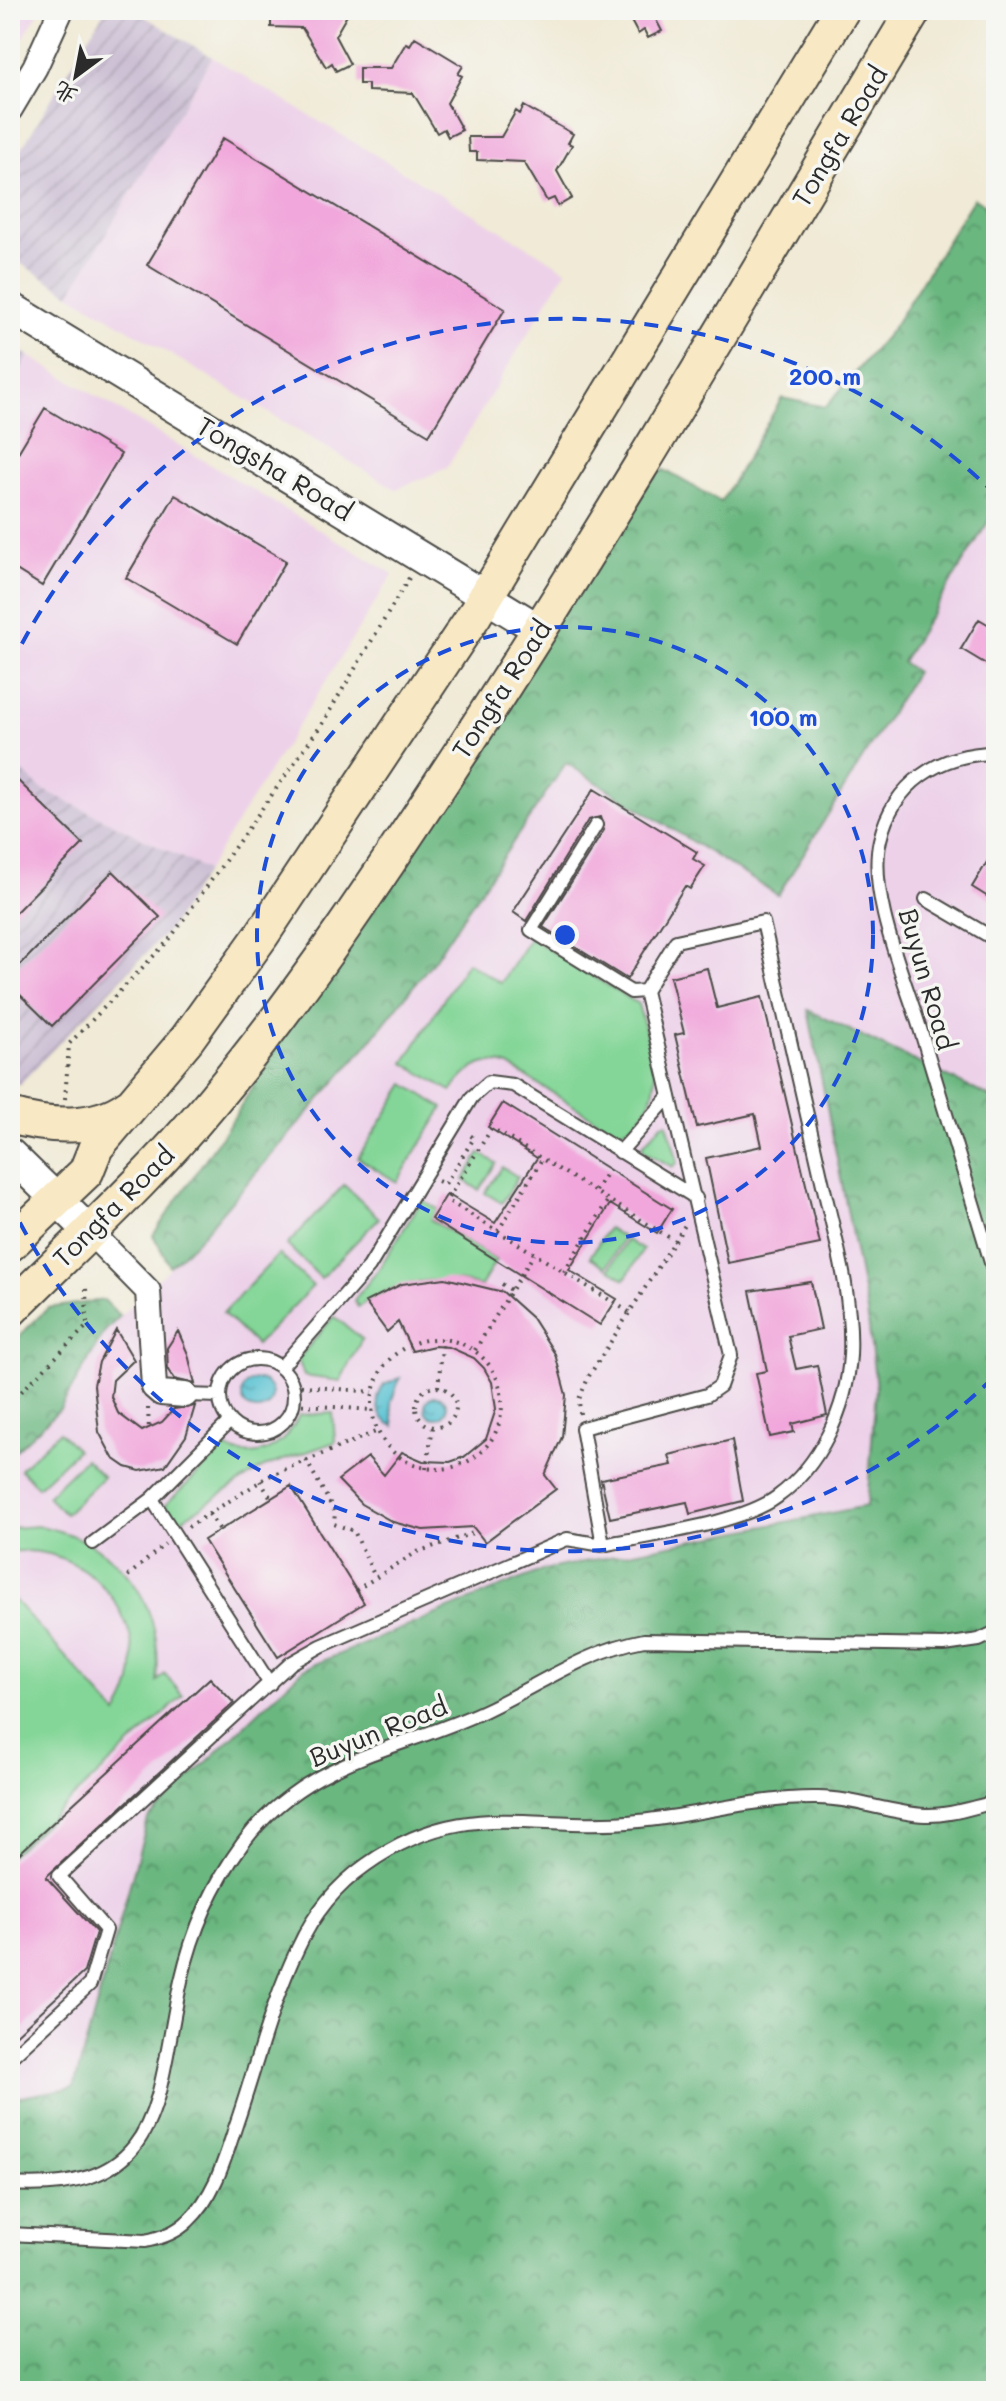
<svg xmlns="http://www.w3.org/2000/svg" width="1006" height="2401" font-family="Mali,'LXGW WenKai TC',sans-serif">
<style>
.built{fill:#edd1e9}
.industrial{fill:url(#industrial-furrows)}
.forest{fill:url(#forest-crowns);stroke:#4a7156;stroke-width:2}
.green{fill:#83d697;stroke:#578061;stroke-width:2}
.water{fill:url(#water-ripples);stroke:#40767e;stroke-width:2}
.building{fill:#f1a7db}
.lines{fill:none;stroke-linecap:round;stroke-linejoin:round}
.service-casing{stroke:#494845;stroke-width:16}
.minor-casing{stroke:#494845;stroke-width:28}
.tertiary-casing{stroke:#494845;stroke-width:34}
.secondary-casing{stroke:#494845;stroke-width:38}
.path{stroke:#494845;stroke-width:4;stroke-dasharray:2 6;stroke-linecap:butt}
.service{stroke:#fff;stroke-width:12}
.minor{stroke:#fff;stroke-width:24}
.tertiary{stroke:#fff;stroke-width:30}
.secondary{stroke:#f8e8c3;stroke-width:34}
.ring{fill:none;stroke:#1d4ed8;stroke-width:4;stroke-dasharray:14 10}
.labels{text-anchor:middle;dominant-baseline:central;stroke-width:7;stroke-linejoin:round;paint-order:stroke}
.street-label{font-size:26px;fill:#2b2b2b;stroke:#f6f6f2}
.centre{fill:#1d4ed8;stroke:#f6f6f2;stroke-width:4}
.ring-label{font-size:24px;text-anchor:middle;font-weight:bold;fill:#1d4ed8;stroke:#f6f6f2;stroke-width:7;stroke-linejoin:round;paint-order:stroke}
</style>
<defs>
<pattern id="industrial-furrows" width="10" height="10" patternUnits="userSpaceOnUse" patternTransform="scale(2)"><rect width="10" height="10" fill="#ccbfd4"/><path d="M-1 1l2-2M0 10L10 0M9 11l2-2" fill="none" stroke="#afa4b6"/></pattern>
<pattern id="forest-crowns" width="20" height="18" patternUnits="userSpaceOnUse" patternTransform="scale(2)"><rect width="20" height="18" fill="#6ab780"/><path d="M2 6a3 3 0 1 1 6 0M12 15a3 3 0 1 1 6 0" fill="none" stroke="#579569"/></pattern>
<pattern id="water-ripples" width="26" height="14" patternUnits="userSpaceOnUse" patternTransform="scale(2)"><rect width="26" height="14" fill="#56c1d2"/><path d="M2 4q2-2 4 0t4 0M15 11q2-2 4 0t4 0" fill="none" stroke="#479dab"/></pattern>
</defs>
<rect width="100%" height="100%" fill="#f6f6f2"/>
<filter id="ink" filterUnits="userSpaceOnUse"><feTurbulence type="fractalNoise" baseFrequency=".0125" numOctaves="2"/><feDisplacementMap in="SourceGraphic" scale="16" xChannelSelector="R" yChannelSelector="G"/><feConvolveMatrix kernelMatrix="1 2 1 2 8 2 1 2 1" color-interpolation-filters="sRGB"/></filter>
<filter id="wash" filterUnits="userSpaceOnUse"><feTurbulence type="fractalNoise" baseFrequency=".006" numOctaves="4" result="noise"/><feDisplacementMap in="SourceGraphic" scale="32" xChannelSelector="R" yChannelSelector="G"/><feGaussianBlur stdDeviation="1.8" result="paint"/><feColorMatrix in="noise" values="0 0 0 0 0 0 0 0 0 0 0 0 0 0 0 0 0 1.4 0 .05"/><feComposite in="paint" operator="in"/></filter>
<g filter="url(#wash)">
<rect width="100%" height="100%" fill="#f0ead6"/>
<path class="built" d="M10,10H40L10,60Z
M212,57L566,270L447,468L396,489L70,294Z
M29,356L393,574L207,870L40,788L10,759V389Z
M996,509V2391H10V1456L60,1409L105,1331L195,1243L367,1045L434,960L566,763L778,894L916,672L901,663Z"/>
<path class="industrial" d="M105,10H134L212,57L70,294L10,257V168Z
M10,345L29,356L10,389Z
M10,759L40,788L207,870L170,928L19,1085L10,1082Z"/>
<path class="forest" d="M974,198L996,211V509L902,662L916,672L778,895L566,763L434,960L367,1045L195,1243L170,1266L153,1235L235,1116L287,1029L647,479L664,470L721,502L782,398L826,407L892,329Z
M808,1010L996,1100V2391H10V2099L74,2087L148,1819L303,1669L543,1570L867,1506L876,1388L867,1312Z
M104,1300L120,1316L105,1331L60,1409L10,1456V1345L48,1308Z"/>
<path class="green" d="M530,938L638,1004C648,1044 669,1082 641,1116C633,1125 627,1130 616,1132L509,1066C481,1056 468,1070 451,1091L404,1063L467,962L501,983Z
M405,1084L443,1108L397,1182L358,1158Z
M667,1123L678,1162L673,1167L645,1152L642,1146L662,1124Z
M480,1153L496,1163L479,1190L464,1180Z
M502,1167L518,1177L502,1203L485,1193Z
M344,1185L379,1218L321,1278L287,1245Z
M422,1200L438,1209L431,1220L496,1260L481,1286C435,1273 397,1281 358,1307L354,1300L378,1270Z
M608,1228L624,1238L606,1267L590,1257Z
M627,1240L643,1250L625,1279L609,1269Z
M279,1254L313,1286L256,1345L223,1313Z
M334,1316L362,1339L340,1381L304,1376L298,1359Z
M333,1413L335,1442L264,1467L176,1523L165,1505L225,1448C258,1463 285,1447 299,1415Z
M59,1432L77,1450L38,1487L20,1469Z
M85,1459L103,1477L65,1514L47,1496Z
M40,1526C119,1542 164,1600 157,1681L165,1674L183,1696L10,1856V1595L117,1714C166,1640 96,1540 10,1552V1528Z"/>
<path class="water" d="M400,1378L391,1402L394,1426C376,1418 373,1401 384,1385Z
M242 1395a15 15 0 1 1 30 0a15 15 0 1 1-30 0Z
M425 1407a11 11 0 1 1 22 0a11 11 0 1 1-22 0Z"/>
<g id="blocks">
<path class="building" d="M271,10H350L335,36L350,64L336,71L332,63L326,67L302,28L271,27Z
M625,10H651L662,31L648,38L644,30L638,34Z
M415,37L463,66L458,74L462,76L447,103L462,130L448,137L444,129L437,133L413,93L368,91V84H359V68H391L406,43L410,45Z
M524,106L573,134L568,143L572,145L557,171L572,198L558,206L554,198L547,201L524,162L477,160V152H469L468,137H501L516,111L520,114Z
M223,138L505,309L429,435L147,265Z
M45,408L121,454L42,586L10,566V466Z
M175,495L286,561L237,644L126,578Z
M979,619L996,629V670L961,649Z
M10,773L83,844L10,918Z
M594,789L697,852L693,859L705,866L690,889L685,886L627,979L543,927L604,830L600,817L588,820L526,921L513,912Z
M996,847V902L972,887Z
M113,871L160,917L52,1026L10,985V975Z
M707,968L717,1008L762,997L820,1244L728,1263L706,1158L762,1146L755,1114L697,1127L675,1035L684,1033L670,977Z
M503,1103L672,1209L657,1233L610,1204L569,1270L617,1299L600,1325L431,1219L447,1194L495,1223L537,1158L488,1127Z
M445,1278L503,1292L532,1318L555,1354L566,1395L562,1437L545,1475L556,1489L485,1542L473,1527L423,1530L393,1522L361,1504L338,1480L368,1457L384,1475L402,1452L423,1461L450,1462L464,1457L486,1439L496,1409L492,1382L484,1368L474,1358L449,1347L434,1346L412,1351L398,1322L387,1332L365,1302L402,1284Z
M811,1282L821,1329L788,1336L796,1369L817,1365L827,1415L792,1424L794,1432L770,1437L756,1373L767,1371L750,1291Z
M116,1330L134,1360L113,1380L111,1397L118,1413L142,1431L162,1422L174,1409L195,1406L186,1436L165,1466L140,1471L126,1467L113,1458L99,1432L94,1385L99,1362Z
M178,1331L188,1354L195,1384L174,1379L168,1370L167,1348Z
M732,1440L743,1501L690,1514L687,1502L610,1518L601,1479L672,1465L669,1455Z
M291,1486L364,1603L278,1657L204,1540Z
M210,1678L234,1703L46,1877L96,1932L84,1972L10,2040V1862Z"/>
</g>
</g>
<g filter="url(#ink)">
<use href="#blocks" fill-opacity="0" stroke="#494845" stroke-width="2"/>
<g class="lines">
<g class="service-casing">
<path id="service" d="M996,753C940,753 893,783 880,840C867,895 906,981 922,1035C947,1116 971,1198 996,1279
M596,825L531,930L631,992L645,991
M926,899L996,940
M763,922C783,1006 802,1091 821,1176C834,1234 853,1295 850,1355C847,1408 820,1466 777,1497C741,1524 649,1535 603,1545L582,1428L707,1395L720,1386L731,1355L645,991L676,941Z
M620,1152L670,1096
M220 1396a37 37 0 1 1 74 0a37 37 0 1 1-74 0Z
M281,1367L369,1267L472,1097L489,1082L513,1085L696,1198
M185,1395L220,1396
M230,1421L152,1499L270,1684
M93,1543L152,1499
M10,2058L90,1984L106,1930L59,1876L291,1663L321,1646L567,1539L603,1545
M10,2184C167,2194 155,2098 181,1981C192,1932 213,1884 243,1843C308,1757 394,1753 484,1711C538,1686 585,1651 644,1640L944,1645L979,1640L996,1632
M10,2234L145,2241C161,2238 176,2233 188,2221C215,2196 225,2158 236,2125C256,2067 271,2003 298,1948C313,1915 336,1886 366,1865C464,1795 532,1832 639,1821C700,1815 756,1797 818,1798C854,1798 889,1813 925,1815C950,1816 972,1807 996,1802"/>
</g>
<g class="minor-casing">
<path id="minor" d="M10,109L35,67L61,10
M90,1232L148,1291L154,1387L161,1393L185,1395"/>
</g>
<g class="tertiary-casing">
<path id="tertiary" d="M10,307L540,630
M10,1154L90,1232"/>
</g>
<g class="secondary-casing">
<path id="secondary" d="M10,1116C48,1127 95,1131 129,1106
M10,1244L86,1172L96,1147L187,1039L261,936L475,614L842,10
M10,1310C78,1242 149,1178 210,1104C304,992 385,868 465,746C622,505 766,256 914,10"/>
</g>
<path class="path" d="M65,1099L69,1044L169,940L322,724L409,578
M438,1181L445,1184L474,1138L467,1133
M595,1191L612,1164
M498,1231L542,1159
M564,1272L608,1200
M502,1284L511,1290
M629,1312L447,1200L492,1128L675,1241
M372 1404a65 65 0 1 1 130 0a65 65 0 1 1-130 0Z
M475,1350L534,1254
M293,1385L373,1392
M416 1407a20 20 0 1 1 40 0a20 20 0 1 1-40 0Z
M438,1387L443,1339
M10,1403L87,1326L86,1287
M294,1404L371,1410
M148,1408L149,1430
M580,1414L579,1399L589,1376L685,1225
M306,1460L335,1512L334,1524L354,1531L375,1577
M426,1469L433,1427
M260,1481L271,1498
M209,1514L220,1530
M188,1527L269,1476L378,1431
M128,1576L165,1544
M356,1590L417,1552L476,1532"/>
<use href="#service" class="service"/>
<use href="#minor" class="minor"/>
<use href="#tertiary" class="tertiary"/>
<use href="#secondary" class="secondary"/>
</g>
</g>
<g class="ring">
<circle cx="565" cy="935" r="308"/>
<path d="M993 1378A616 616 0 0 1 11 1205M11 665A616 616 0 0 1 993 492"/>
</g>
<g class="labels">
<g class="street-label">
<text transform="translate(839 136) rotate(-59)">Tongfa Road</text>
<text transform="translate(275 468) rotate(31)">Tongsha Road</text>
<text transform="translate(501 689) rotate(-57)">Tongfa Road</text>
<text transform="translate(928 979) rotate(74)">Buyun Road</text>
<text transform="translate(113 1206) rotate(-45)">Tongfa Road</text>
<text transform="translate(378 1731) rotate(-22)">Buyun Road</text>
</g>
</g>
<circle cx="565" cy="935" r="12" class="centre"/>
<g class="ring-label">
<text x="825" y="385">200 m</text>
<text x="783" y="726">100 m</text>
</g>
<rect width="1006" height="2401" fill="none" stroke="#f6f6f2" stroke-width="40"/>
<g transform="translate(76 76) rotate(212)" stroke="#f6f6f2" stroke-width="6" paint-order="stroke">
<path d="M0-6L14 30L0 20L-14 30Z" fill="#2b2b2b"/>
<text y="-12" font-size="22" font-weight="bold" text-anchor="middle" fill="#2b2b2b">北</text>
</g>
</svg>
